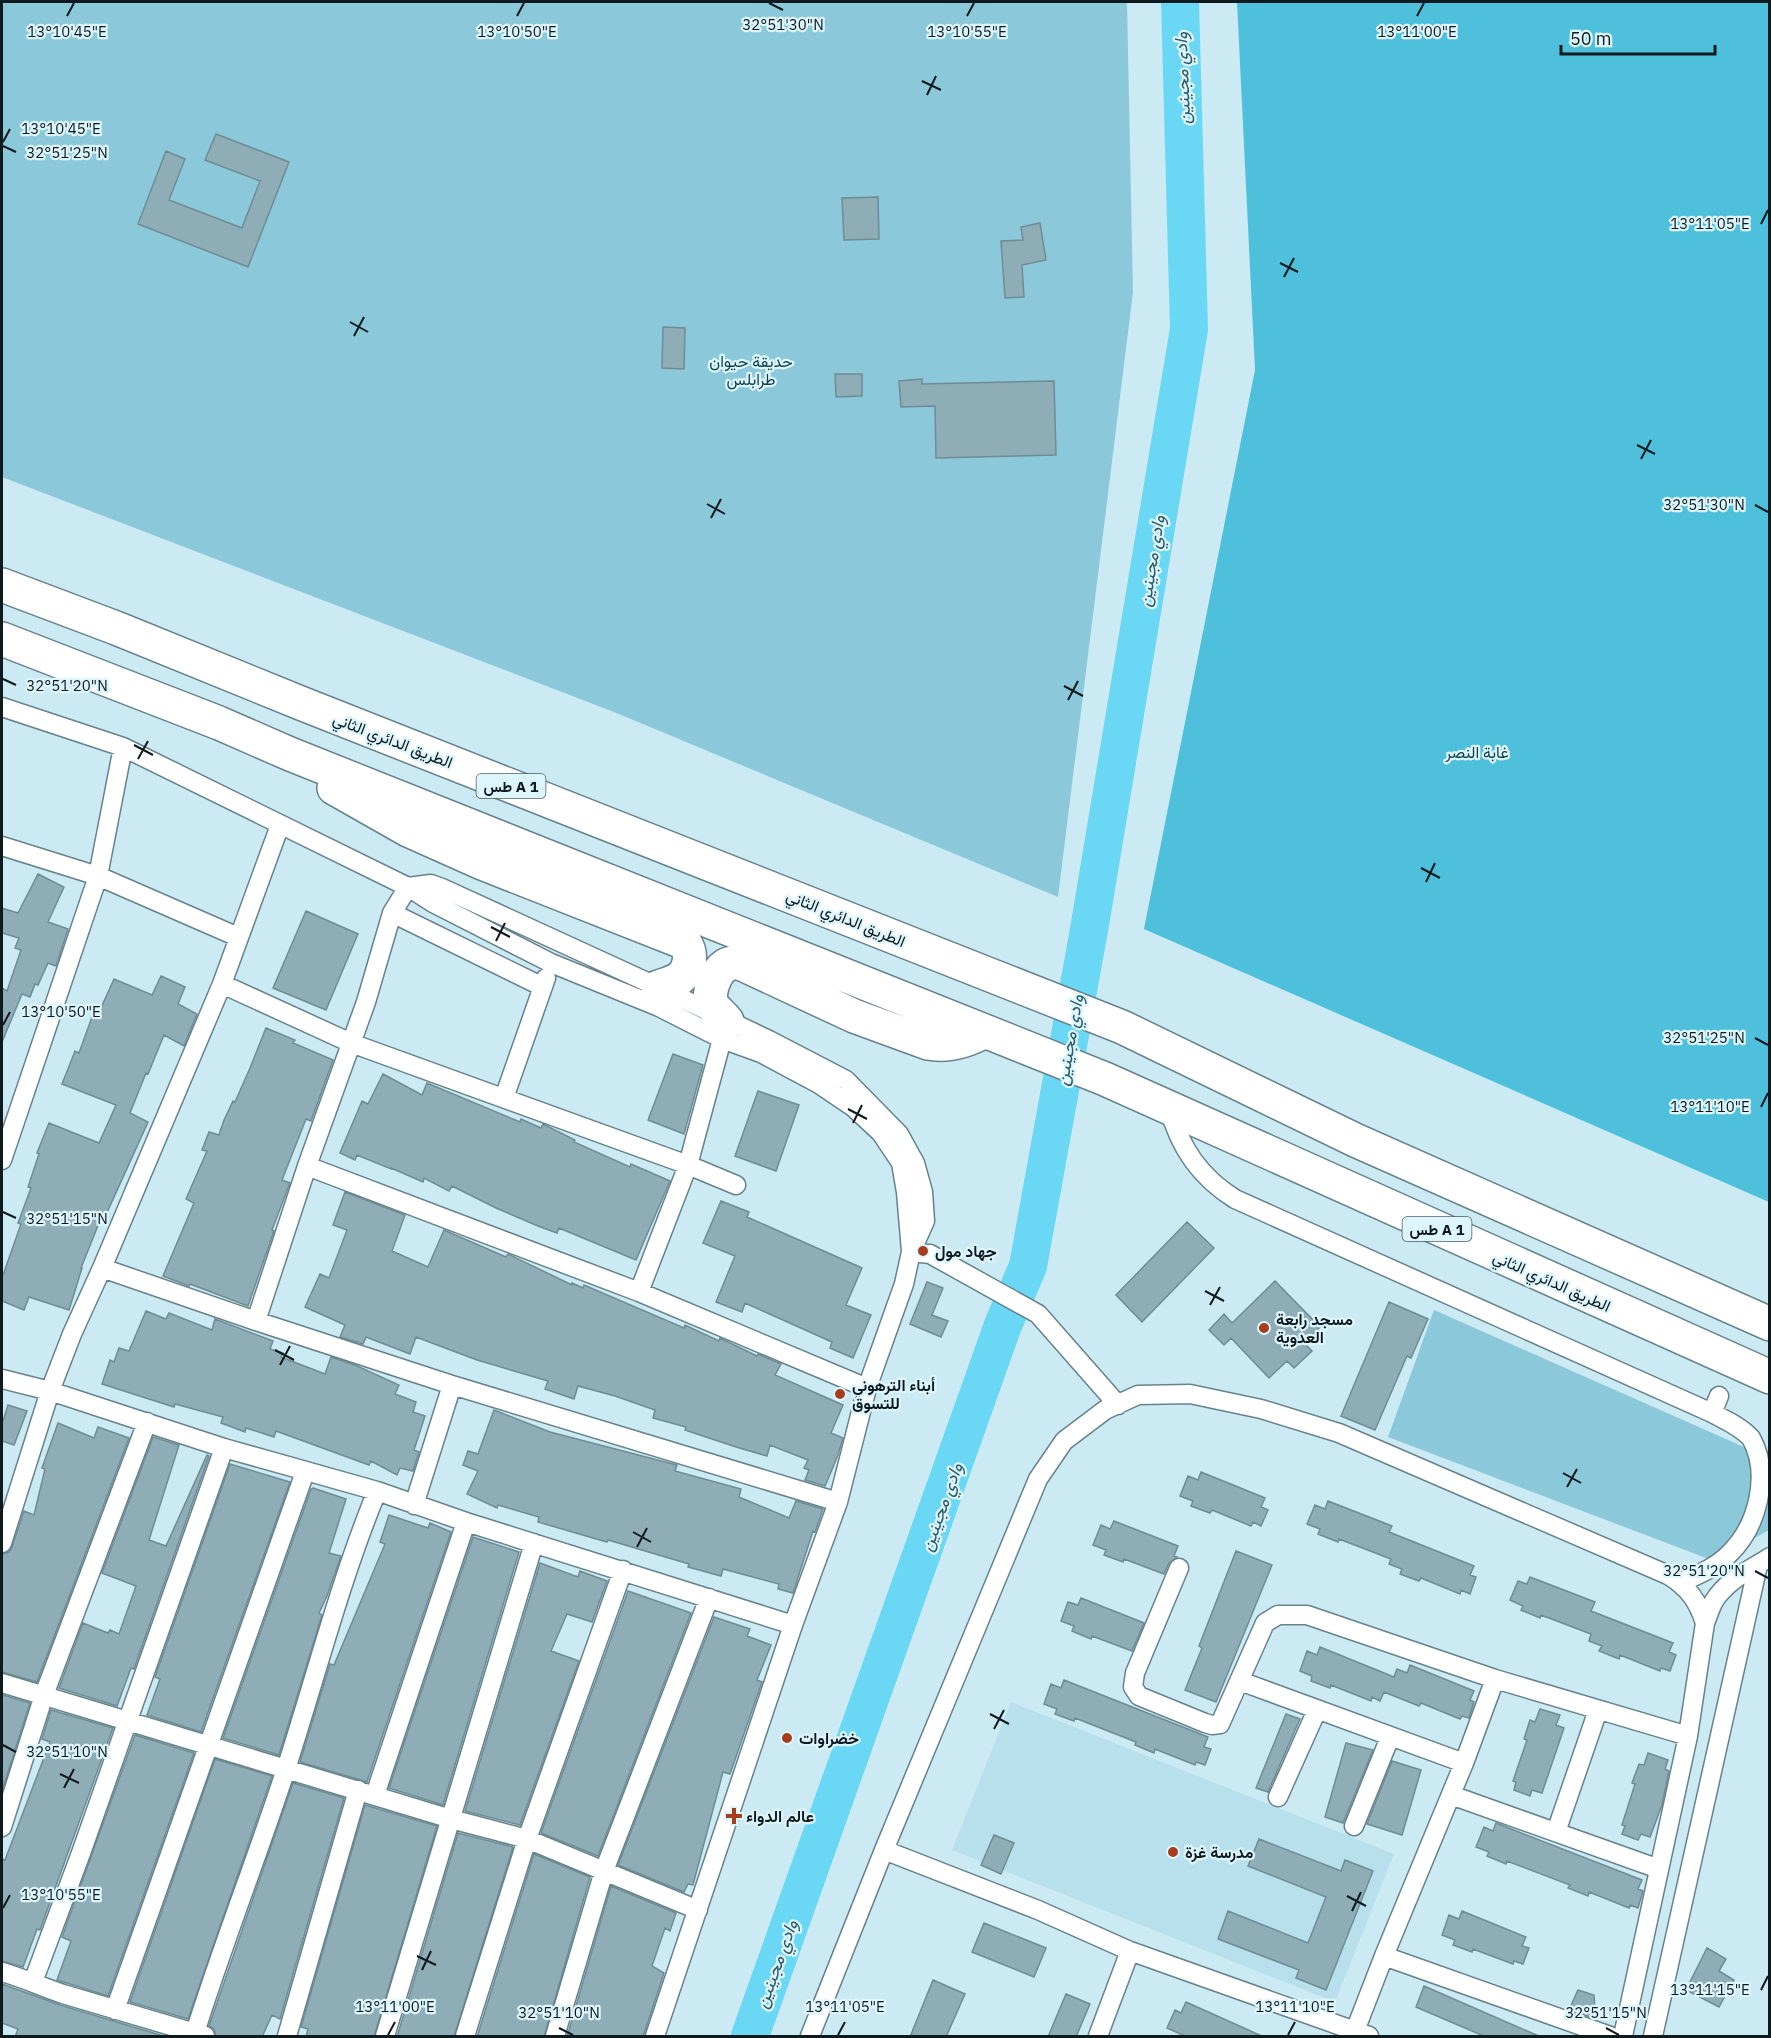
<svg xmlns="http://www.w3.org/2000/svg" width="1771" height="2038" font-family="'IBM Plex Sans',Vazirmatn,sans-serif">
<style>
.built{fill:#b8e0ec}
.green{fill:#8bc9da}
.forest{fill:#4fc0dc}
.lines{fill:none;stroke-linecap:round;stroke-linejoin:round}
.river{stroke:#6ad8f5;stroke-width:38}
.building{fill:#8fadb6;stroke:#6f8c94;stroke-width:1.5}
.street-casing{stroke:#66838b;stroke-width:21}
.highway-casing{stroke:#66838b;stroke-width:36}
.street{stroke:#fff;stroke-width:18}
.highway{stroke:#fff;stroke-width:33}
.ticks{fill:none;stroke:#0f1a1e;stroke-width:2}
.poi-dot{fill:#a63e1d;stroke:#ddf6fe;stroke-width:2}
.labels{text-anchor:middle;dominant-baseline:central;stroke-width:4.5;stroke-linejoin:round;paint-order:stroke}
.shield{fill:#ddf6fe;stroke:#4d5c61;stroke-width:1.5}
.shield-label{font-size:15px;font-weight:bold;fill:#0f1a1e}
.park-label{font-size:16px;fill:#0c3f4b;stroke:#ddf6fe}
.street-label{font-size:16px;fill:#0f1a1e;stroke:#ddf6fe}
.poi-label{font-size:16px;font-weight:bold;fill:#0f1a1e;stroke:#ddf6fe;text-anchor:start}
.water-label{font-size:18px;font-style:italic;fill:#2d5c69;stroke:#ddf6fe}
.ticks-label{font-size:15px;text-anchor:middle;fill:#0f1a1e;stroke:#ddf6fe;stroke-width:4.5;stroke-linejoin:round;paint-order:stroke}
</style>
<rect width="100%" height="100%" fill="#cbeaf4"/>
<path class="built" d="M1011,1702L1394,1854L1335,2002L952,1850Z"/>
<path class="green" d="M2,2H1127L1133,292L1058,897L614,712L2,477Z
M1434,1310L1769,1458V1530L1714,1561L1388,1437Z"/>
<path class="forest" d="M1237,2H1769V1202L1144,929L1255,370Z"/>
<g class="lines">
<path class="river" d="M750,2036L1003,1325L1028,1266L1089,930L1189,329L1180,2"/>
</g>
<path class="building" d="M216,134L289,162L248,267L138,224L166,151L185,159L169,200L242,228L260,181L205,160Z
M878,197L879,239L844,240L842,198Z
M1040,223L1046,260L1022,265L1024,297L1005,298L1001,241L1023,240L1021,227Z
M663,327L685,328L684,369L662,368Z
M835,374H862V396L836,397Z
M922,379V384L1054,381L1056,455L936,458L935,406L901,407L899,381Z
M38,874L64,887L48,922L68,929L56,966L48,963L38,985L35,984L30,997L22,994L2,1042V988L7,991L21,950L15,948L19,938L2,933V908L18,913Z
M306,911L358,934L326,1010L273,988Z
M161,976L185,987L178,1004L197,1014L184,1046L164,1035L148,1074L146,1073L130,1113L148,1122L105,1217L103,1216L100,1224L99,1223L81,1268H82L69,1310L29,1297L24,1310L2,1301V1278L21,1224L18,1223L31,1188L28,1187L39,1154L37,1153L49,1123L99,1143L116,1105L62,1084L75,1051L79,1053L92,1017L96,1019L114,979L152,995Z
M266,1028L295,1040L293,1043L333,1060L311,1121L306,1119L282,1180L290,1183L272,1230L274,1231L248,1306L190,1284L189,1286L163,1276L194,1203L186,1199L207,1151L202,1150L209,1132L219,1135L224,1120L233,1101L235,1102L250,1068Z
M673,1054L703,1065L684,1134L648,1120Z
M383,1074L422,1095L427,1083L520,1122L521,1119L541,1128L543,1124L575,1140L574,1142L630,1167L631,1164L670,1181L636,1260L559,1228L557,1233L538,1226L496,1208L452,1186L449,1191L424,1178L423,1182L391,1168V1169L357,1155L355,1160L340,1153L362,1101L368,1104Z
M758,1091L799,1105L776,1171L735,1156Z
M345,1192L405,1215L392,1251L428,1267L444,1230L506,1257L508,1254L572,1285V1283L583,1288L584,1285L684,1328L685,1325L719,1341L720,1338L757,1356L758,1354L781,1364L775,1375L843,1405L831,1433L843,1438L838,1455L825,1486L805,1480L809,1470L804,1468L808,1460L770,1445L767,1456L736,1447L685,1430L686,1427L653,1418L655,1410L615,1396L578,1386L574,1399L545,1389L548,1381L477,1360L416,1337L410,1354L366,1337L363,1344L340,1337L345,1325L305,1307L320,1274L329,1278L347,1230L333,1225Z
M721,1201L749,1212L747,1217L862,1268L846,1305L871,1315L853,1358L830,1348L832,1342L745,1303L742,1312L716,1302L735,1256L703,1243Z
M1187,1222L1214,1248L1142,1322L1116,1295Z
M1275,1281L1320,1327L1304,1343L1312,1351L1294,1368L1287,1361L1269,1378L1231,1338L1224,1345L1209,1330L1224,1314L1232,1323Z
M927,1282L943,1288L932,1315L948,1321L941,1337L910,1324Z
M1389,1302L1428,1319L1411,1358L1407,1356L1375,1430L1341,1416Z
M146,1311L166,1319L169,1313L212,1330L215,1319L273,1341L270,1349L283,1353L281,1357L325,1374L331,1357L355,1365L399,1385L395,1394L416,1402L413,1412L425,1416L414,1450L419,1452L413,1471L400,1468L397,1475L371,1461L369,1465L276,1431L274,1437L246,1428L245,1432L221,1423L223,1417L175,1404L174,1407L102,1384L110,1360L114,1362L119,1348L129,1351Z
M8,1405L27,1411L14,1445L2,1441V1424Z
M494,1410L550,1432L677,1465L675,1471L741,1489L739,1497L789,1518L796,1501L823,1509L815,1532L813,1531L793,1593L778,1589L779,1584L723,1569L721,1576L688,1567L689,1564L608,1540L607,1542L538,1522L539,1517L498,1505L497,1508L467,1494L478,1471L463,1465L468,1451L478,1454Z
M58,1423L94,1438L98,1427L129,1438L37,1682L2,1672V1554L9,1552L12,1547L24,1511L34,1515L45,1469L42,1468Z
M153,1437L179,1445L149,1540L166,1546L207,1455L209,1456L134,1669L131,1668L117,1706L59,1688L83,1623L108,1633L110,1630L119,1634L136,1586L102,1573Z
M230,1464L290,1482L201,1732L147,1715L160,1679L155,1677Z
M1201,1472L1265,1498L1261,1507L1268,1510L1261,1526L1253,1522L1251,1526L1212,1510L1210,1513L1191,1506L1193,1501L1180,1496L1188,1476L1198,1480Z
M313,1488L346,1499L329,1553L341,1556L327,1596L319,1613L322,1615L279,1755L223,1738L311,1489Z
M1328,1501L1392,1526L1389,1532L1474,1566L1470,1575L1476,1577L1470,1594L1461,1590L1460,1594L1421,1578L1419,1581L1400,1574L1402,1569L1389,1564L1391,1559L1339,1539L1338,1542L1318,1534L1320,1529L1307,1524L1315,1505L1325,1509Z
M389,1515L428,1528L430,1523L451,1532L367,1782L300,1762L330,1664L334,1665L385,1544L380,1542Z
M1114,1521L1178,1546L1174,1556L1177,1557L1169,1563L1164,1574L1124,1559L1123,1562L1104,1555L1106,1550L1093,1545L1101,1525L1110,1529Z
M473,1537L519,1552L443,1805L389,1788Z
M1236,1551L1272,1565L1216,1702L1185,1690L1202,1648L1199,1646Z
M540,1563L578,1577L580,1571L607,1581L592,1622L567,1614L551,1651L579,1661L520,1825L465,1811Z
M1530,1577L1595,1602L1591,1611L1673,1643L1669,1652L1676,1655L1670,1671L1661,1668L1660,1671L1620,1655L1619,1659L1599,1651L1602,1646L1589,1641L1591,1634L1541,1615L1540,1618L1521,1610L1523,1606L1510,1600L1518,1581L1527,1584Z
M628,1591L691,1613L598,1856L541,1833Z
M1081,1598L1144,1623L1132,1651L1092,1636L1091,1639L1072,1631L1074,1626L1061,1621L1068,1602L1078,1605Z
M714,1617L750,1629L747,1636L771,1645L757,1680L762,1682L730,1774L723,1772L693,1885L688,1884L684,1892L618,1865Z
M1320,1647L1394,1677L1397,1669L1407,1673L1410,1665L1474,1691L1470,1700L1474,1702L1469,1718L1462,1716L1460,1719L1421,1703L1419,1706L1384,1692L1380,1701L1372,1697L1371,1701L1331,1685L1330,1688L1311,1681L1312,1676L1300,1671L1307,1651L1317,1655Z
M1064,1680L1208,1737L1204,1747L1211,1749L1205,1765L1196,1762L1195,1765L1155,1749L1154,1753L1135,1745L1136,1742L1075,1718L1074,1721L1055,1714L1057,1709L1044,1704L1051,1684L1061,1688Z
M3,1695L30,1703L2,1791V1700Z
M1540,1709L1560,1715L1556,1725L1564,1728L1542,1793L1532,1790L1530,1796L1514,1790L1516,1782L1513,1781L1527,1740L1524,1739L1530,1720L1535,1722Z
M51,1710L113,1728L40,1930L37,1929L23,1967L2,1961V1859L5,1860L50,1742L42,1739Z
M1286,1714L1300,1719L1268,1792L1256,1788Z
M135,1735L194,1753L108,1996L57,1980L71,1941L62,1937Z
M1346,1743L1373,1750L1343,1823L1325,1817Z
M1648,1753L1668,1760L1665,1769L1669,1771L1662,1805L1650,1837L1641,1834L1638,1840L1622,1834L1625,1826L1622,1825L1635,1784L1632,1783L1639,1764L1644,1765Z
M215,1759L272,1776L188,2019L130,2002Z
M1392,1761L1421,1770L1402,1835L1367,1824Z
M293,1783L344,1798L280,2019L272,2015L262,2037H216L214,2029L209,2026Z
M365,1805L437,1826L374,2037H306L308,2029L301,2027Z
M1496,1823L1642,1880L1638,1889L1643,1891L1638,1908L1630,1905L1629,1908L1589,1892L1588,1896L1568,1888L1570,1885L1507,1861L1506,1864L1487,1856L1489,1852L1476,1847L1484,1827L1493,1831Z
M458,1833L513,1847L454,2037H397Z
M994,1835L1014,1843L1001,1874L981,1865Z
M1259,1839L1341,1871L1345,1860L1373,1871L1326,1990L1296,1978L1299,1970L1218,1939L1228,1911L1308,1943L1326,1897L1248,1866Z
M534,1854L590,1877L544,2037H477Z
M611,1886L676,1913L670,1931L665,1928L652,1966L664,1973L643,2037H567Z
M1462,1911L1526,1937L1522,1946L1529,1948L1523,1964L1514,1961L1513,1964L1473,1949L1472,1952L1453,1945L1455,1940L1442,1935L1449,1915L1459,1919Z
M984,1923L1046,1948L1034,1977L972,1952Z
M1707,1948L1726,1959L1719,1971L1734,1980L1719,2007L1686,1990Z
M933,1980L965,1994L946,2037H910Z
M2,1984L60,2005L167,2037H15L18,2029L2,2023Z
M1424,1986L1541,2037H1486L1416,2007Z
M1578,1990L1594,1995L1595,2011L1590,2017L1569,2010Z
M1066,1994L1090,2004L1076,2037H1048Z
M1186,2002L1264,2037H1187L1167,2028L1175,2010L1181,2013Z"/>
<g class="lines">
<g class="street-casing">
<path id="street" d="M2,707L123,747L408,887L433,903L551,963L659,1007L722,1039L761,1053L819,1084L853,1107L881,1133L901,1163L906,1192L911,1251
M2,846L98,876L238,937
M392,913L543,987
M222,984L351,1043L688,1165L736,1185
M504,1098L546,978
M1169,1108C1180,1148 1200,1177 1235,1199L1712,1413C1725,1420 1740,1426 1751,1438C1771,1474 1758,1527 1728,1555C1715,1568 1697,1575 1680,1583
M2,1160L98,876L123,747
M307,1166L639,1292L867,1388
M911,1252L930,1254L1038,1314L1118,1405
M102,1268L256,1321L452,1385L838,1502
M639,1292L688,1165L725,1028
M256,1321L307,1166L366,1002L392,913L408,887L431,884L442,888L658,987L769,1040L846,1080L899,1134L915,1163L923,1192L925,1221L911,1252L904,1284L867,1388L838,1502L793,1625L655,2036
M2,1379L50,1391L224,1448L377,1491L466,1522L793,1625
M1712,1413L1719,1396
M414,1505L452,1385
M2,1543L50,1391L72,1334L102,1268L222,984L280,825
M1179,1568L1135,1673L1133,1687L1139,1696L1205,1723L1212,1725L1220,1724L1265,1623L1278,1615H1307L1495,1679L1688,1736
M1705,1623C1708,1616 1710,1608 1714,1601C1727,1580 1750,1570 1770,1557
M1240,1681L1464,1763
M2,1683L451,1819L527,1839L698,1910
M375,1795L466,1522
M1451,1795L1659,1869
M1278,1797L1317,1710
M1354,1826L1390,1737
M2,1827L44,1695L147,1422
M1556,1832L1598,1710
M884,1850L1038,1910L1130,1951L1369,2036
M1384,1956L1610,2036
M2,1972C23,1978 42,1987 63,1994L205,2036
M33,1982L81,1853L224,1448
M115,2010L305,1472
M194,2036C222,1946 257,1858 286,1769C316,1676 340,1581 377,1491
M287,2036L358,1790
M385,2036L534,1543
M465,2036L527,1839L623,1570
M555,2036L604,1871L709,1598
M810,2036L884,1850L1038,1479L1064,1441L1105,1410L1138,1395L1190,1394L1261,1409L1339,1433L1668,1575C1688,1587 1698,1601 1705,1623L1688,1736L1623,2036
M1098,2036L1130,1951
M1353,2036L1384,1956L1464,1763L1495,1679
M1653,2036L1758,1565"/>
</g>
<g class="highway-casing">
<path id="highway" d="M2,585L116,628L303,704L1122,1027L1355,1140L1770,1324
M2,639L219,723L290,754L1105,1079L1770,1377
M334,788L408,830L482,863L685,943C692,953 691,969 680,978C674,982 665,985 658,987
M727,1021C723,1016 717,1011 713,1006C706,995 715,972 726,965C730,962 735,963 740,963L854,1016L928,1043C949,1047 967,1041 985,1031"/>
</g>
<use href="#street" class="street"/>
<use href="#highway" class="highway"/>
</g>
<path class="ticks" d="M769,3L783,10M67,16L74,3M517,16L524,3M967,16L974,3M1417,16L1424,3M922,81L941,90M927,95L936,76M3,142L10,129M3,146L16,152M1761,224L1768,210M1280,263L1298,272M1284,277L1294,258M350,322L368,332M354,336L364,317M1637,445L1655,454M1641,459L1651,440M707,504L725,514M1755,505L1768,512M711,518L721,499M3,679L16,685M1064,686L1083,696M1068,700L1078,681M134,745L153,755M138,759L148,741M1421,868L1440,878M1426,882L1435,863M491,927L510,937M496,941L505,923M3,1025L10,1012M1755,1038L1768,1045M1761,1107L1768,1093M848,1109L867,1119M853,1123L862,1105M3,1212L16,1218M1205,1291L1224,1301M1210,1305L1220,1287M275,1350L294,1360M280,1365L290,1346M1563,1473L1581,1483M1567,1487L1577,1469M633,1532L651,1542M637,1547L647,1528M1755,1571L1768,1578M990,1714L1009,1724M994,1729L1004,1710M3,1745L16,1752M60,1774L79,1783M64,1788L74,1769M1347,1896L1366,1906M3,1908L10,1895M1352,1911L1361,1892M417,1956L436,1965M422,1970L431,1951M1761,1990L1768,1976M559,2028L573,2035M1606,2028L1619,2035M388,2035L395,2022M838,2035L845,2022M1288,2035L1295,2022"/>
<g class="poi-dot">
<circle cx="923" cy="1251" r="6"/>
<circle cx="1264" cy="1328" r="6"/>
<circle cx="840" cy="1394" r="6"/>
<circle cx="787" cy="1738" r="6"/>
<path d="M731 1807h6v6h6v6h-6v6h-6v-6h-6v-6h6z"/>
<circle cx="1173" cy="1852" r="6"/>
</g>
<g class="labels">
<g class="shield">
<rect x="476.5" y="774" width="69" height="24" rx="4.5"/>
<rect x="1402.5" y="1217" width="69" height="24" rx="4.5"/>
</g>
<g class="shield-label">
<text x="511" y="786">طس A 1</text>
<text x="1437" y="1229">طس A 1</text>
</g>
<g class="park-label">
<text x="751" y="361">حديقة حيوان<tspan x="751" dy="18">طرابلس</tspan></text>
<text x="1477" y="752">غابة النصر</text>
</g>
<g class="street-label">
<text transform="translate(393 740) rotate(21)">الطريق الدائري الثاني</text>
<text transform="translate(846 918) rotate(22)">الطريق الدائري الثاني</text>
<text transform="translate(1552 1281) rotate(24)">الطريق الدائري الثاني</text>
</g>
<g class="poi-label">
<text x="935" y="1251">جهاد مول</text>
<text x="1276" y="1319">مسجد رابعة<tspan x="1276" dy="18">العدوية</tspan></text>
<text x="852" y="1385">أبناء الترهوني<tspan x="852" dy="18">للتسوق</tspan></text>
<text x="799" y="1738">خضراوات</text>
<text x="746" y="1816">عالم الدواء</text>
<text x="1185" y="1852">مدرسة غزة</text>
</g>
<g class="water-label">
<text transform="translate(1182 78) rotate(-92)">وادي مجينين</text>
<text transform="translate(1151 561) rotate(-81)">وادي مجينين</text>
<text transform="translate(1069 1040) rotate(-80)">وادي مجينين</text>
<text transform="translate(941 1507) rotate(-70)">وادي مجينين</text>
<text transform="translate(776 1964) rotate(-70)">وادي مجينين</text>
</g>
</g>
<g class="ticks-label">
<text x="783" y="30">32°51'30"N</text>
<text x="67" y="37">13°10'45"E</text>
<text x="517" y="37">13°10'50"E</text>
<text x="967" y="37">13°10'55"E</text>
<text x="1417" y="37">13°11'00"E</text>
<text x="61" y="134">13°10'45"E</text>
<text x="67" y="158">32°51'25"N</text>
<text x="1710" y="229">13°11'05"E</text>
<text x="1704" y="510">32°51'30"N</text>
<text x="67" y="691">32°51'20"N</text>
<text x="61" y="1017">13°10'50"E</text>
<text x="1704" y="1043">32°51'25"N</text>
<text x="1710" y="1112">13°11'10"E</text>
<text x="67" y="1224">32°51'15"N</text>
<text x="1704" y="1576">32°51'20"N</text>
<text x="67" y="1757">32°51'10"N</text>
<text x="61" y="1900">13°10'55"E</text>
<text x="1710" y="1995">13°11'15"E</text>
<text x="395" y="2012">13°11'00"E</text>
<text x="845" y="2012">13°11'05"E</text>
<text x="1295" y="2012">13°11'10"E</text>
<text x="559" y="2018">32°51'10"N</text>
<text x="1606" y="2018">32°51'15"N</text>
</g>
<rect width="1771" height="2038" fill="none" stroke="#0f1a1e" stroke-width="6"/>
<path d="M1561 45v9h154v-9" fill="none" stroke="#0f1a1e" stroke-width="3"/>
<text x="1570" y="45" font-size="18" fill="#0f1a1e" stroke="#ddf6fe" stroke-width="4.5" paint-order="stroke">50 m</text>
</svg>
